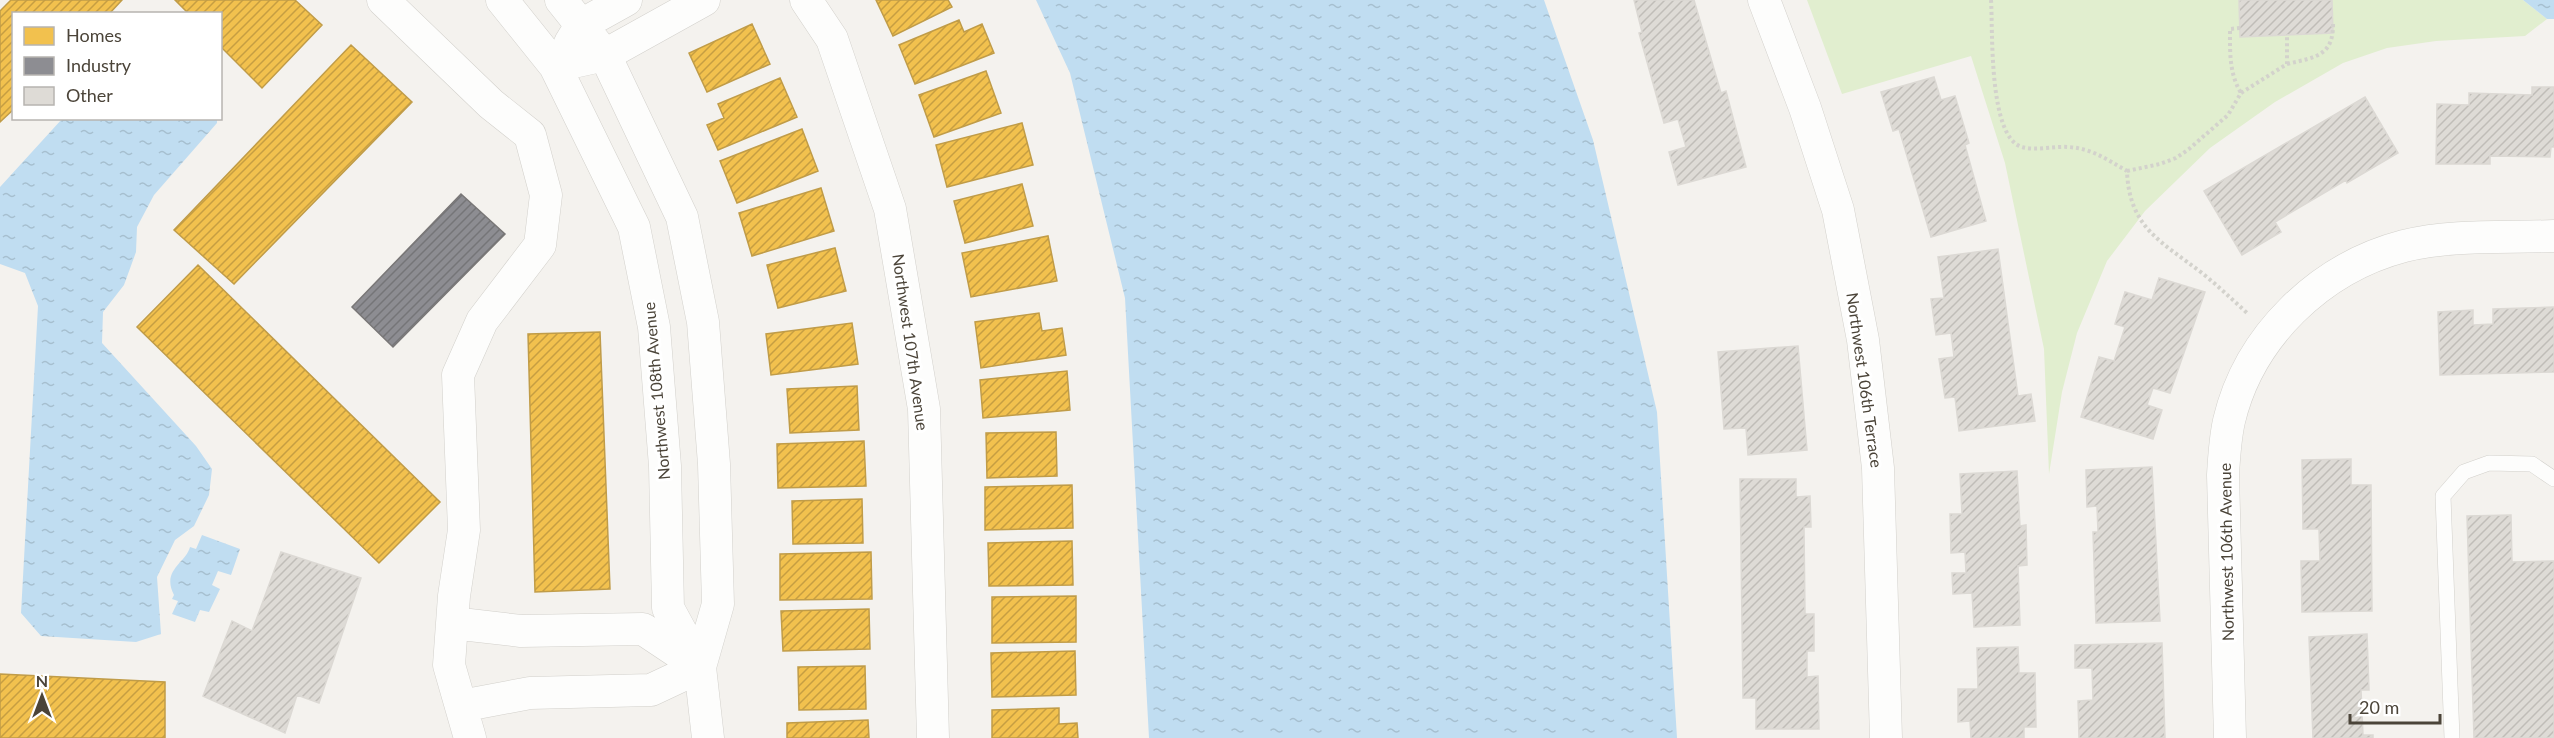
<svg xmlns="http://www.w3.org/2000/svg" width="2554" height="738" font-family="Lato,sans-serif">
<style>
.green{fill:#e1eecf}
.water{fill:url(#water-ripples)}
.homes{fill:url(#homes-hatch);stroke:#c09c48;stroke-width:1.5}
.industry{fill:url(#industry-hatch);stroke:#797777;stroke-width:1.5}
.building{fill:url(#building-hatch);stroke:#dcd9d4;stroke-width:1.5}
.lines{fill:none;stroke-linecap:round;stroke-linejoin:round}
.lane-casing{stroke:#d2d0cb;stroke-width:16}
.street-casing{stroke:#d2d0cb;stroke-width:33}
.path{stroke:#d3d2cc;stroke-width:4;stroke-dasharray:3 3;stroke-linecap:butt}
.lane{stroke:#fdfdfc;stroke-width:15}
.street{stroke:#fdfdfc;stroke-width:32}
.labels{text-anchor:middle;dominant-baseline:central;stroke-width:6;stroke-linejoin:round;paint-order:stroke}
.street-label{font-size:16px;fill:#4b4439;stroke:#fff}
</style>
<defs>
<pattern id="water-ripples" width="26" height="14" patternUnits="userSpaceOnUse" patternTransform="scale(1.5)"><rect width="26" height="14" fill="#c0ddf1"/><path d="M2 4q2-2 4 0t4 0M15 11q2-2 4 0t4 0" fill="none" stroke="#a6bfcf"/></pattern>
<pattern id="homes-hatch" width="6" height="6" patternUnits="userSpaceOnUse" patternTransform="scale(1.5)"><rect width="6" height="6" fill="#f2c14e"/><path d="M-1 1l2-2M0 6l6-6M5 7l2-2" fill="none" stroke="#c69e42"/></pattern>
<pattern id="industry-hatch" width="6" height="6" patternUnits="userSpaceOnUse" patternTransform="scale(1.5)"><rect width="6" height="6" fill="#8d8d92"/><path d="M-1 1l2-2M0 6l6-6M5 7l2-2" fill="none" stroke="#757578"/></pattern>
<pattern id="building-hatch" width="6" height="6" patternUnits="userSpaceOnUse" patternTransform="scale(1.5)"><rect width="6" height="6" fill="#dedbd6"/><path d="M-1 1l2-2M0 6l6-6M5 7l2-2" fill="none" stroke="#c0bdb8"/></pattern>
</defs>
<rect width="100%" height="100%" fill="#f4f2ee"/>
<path class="green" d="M1807,0H2523L2547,19L2525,36L2436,41L2387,48L2343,63L2275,102L2210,148L2145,211L2107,261L2077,333L2062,392L2049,474L2044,349L2005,163L1971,56L1842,94Z"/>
<path class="water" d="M1036,0H1544L1593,140L1657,412L1677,738H1149L1125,298L1070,73Z
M2523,0H2554V19H2547Z
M62,119H217V123L154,195L137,227L136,252L124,285L103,312L102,343L196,446L212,469L209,495L194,526L175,540L157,577L161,634L136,642L41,636L21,613L38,306L25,273L0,264V187Z
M202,535L240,549L231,575L218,571L212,585L220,589L209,612L200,610L195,622L172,614L178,601L172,599L174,595C161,570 186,563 190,547L196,549Z"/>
<path class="homes" d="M11,0H122L109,14H14V109L0,122V11Z
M175,0H295L322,25L262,88L220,46V14H189Z
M876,0H948L952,7L893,36Z
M959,20L964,32L982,24L994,53L915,84L899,45Z
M752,24L770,64L707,92L689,53Z
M351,45L412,102L234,284L174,230Z
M986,71L1001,113L934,137L919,95Z
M780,78L797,117L718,150L707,125L724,118L718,104Z
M1022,123L1033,165L947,187L936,145Z
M802,129L818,171L737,203L720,161Z
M1022,184L1033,226L965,243L954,201Z
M821,188L834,231L752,256L739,213Z
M1048,236L1057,281L971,297L962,253Z
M835,248L846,291L778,308L767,265Z
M198,265L440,502L379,563L137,327Z
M1039,313L1042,331L1062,328L1066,355L981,368L975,322Z
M852,323L858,364L771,375L766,334Z
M600,332L610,589L535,592L528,334Z
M1067,371L1070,410L983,418L980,380Z
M857,386L859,430L790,433L787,389Z
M1056,432L1057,476L987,478L986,433Z
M864,441L866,486L778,488L777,444Z
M1072,485L1073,528L985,530V487Z
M862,499L863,543L793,544L792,501Z
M1072,541L1073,585L989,586L988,543Z
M871,552L872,599L780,600V554Z
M1076,596V642L992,643V597Z
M869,609L870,649L783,651L781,611Z
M1075,651L1076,695L992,697L991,653Z
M865,666L866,709L799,710L798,667Z
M0,674L165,682V738H0Z
M1059,708V724L1077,723L1078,738H992V710Z
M868,720L869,738H787V723Z"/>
<path class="industry" d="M461,194L505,234L393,347L352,307Z"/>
<path class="building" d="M1634,0H1694L1721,93L1726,91L1746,167L1678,185L1669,152L1686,147L1678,119L1664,123L1639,33L1642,32Z
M2239,0H2332L2333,33L2240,37Z
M1934,77L1941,100L1955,96L1969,143L1965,145L1986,221L1931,237L1899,129L1893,131L1881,92Z
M2532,87H2554V147H2551L2550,157L2490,156V164H2436L2437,104L2469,105V93L2532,95Z
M2365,97L2398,153L2347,183L2346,180L2275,222L2281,232L2242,255L2204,191Z
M1998,249L2018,396L2031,394L2035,421L1959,431L1955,397L1945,398L1939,359L1954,357L1951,333L1936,335L1931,299L1944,298L1938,257Z
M2159,278L2205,292L2170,393L2153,388L2147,405L2162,410L2153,439L2081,417L2099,357L2114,361L2125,327L2115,324L2125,292L2152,300Z
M2554,307V372L2440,375L2438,312L2473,310V325L2493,324V309Z
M1798,346L1807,450L1748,455L1746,428L1724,429L1718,352Z
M2351,459V485H2371L2372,611L2302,612L2301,561H2320L2319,529H2303L2302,460Z
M2152,467L2160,621L2096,623L2093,532H2098L2097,506L2087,507L2086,470Z
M2017,471L2020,526L2026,525L2027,565L2018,566L2020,625L1974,627L1972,593L1953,594L1952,573H1966L1965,552L1951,553L1950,514H1962L1960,474Z
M1740,479H1796V497L1810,496L1811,527H1804L1805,614H1814V651H1807V677L1818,676L1819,729H1756V698H1743Z
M2511,515L2512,562L2554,561V738H2474L2467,516Z
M281,552L361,578L319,703L297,695L285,733L203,696L232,621L252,631Z
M2367,634L2369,690H2361L2363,735H2373V738H2313L2309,637Z
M2162,643L2165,738H2079L2078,701L2093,700L2092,668H2075V645Z
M2018,647L2019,673H2035L2036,727H2024V738H1971L1970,721L1958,722V689H1978L1977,648Z"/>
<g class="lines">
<g class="lane-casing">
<path id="lane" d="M2452,738L2443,496L2464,472L2489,463L2532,464L2554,479"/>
</g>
<g class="street-casing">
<path id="street" d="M383,0L491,104L530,135L546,195L540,245L482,321L458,375L464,530L454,596L449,665L470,738
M502,0L555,66L634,227L654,327L665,466L668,608L700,667L708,738
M561,0L605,55L682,217L703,322L714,464L718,604L700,667
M806,0L832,39L890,209L924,409L933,738
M1764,0L1805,108L1838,210L1863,340L1878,468L1886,738
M570,43L581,25L626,0
M555,66L605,55L704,0
M452,623L521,631L643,629L697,665
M461,706L530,693L651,690L700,667
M2230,738L2223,475C2224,457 2225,439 2229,421C2249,336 2320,268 2404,246C2452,234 2505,238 2554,236"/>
</g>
<path class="path" d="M1991,0C1993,29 1988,137 2022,147C2036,151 2054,146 2068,147C2091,148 2108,160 2127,171C2129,228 2162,242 2202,273C2218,286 2232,299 2247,313
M2240,28L2230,29C2230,52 2229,73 2241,93
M2287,64C2316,57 2334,56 2333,22
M2127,171L2160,164L2176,158L2189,149L2228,115L2241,93L2287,64V35"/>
<use href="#lane" class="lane"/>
<use href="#street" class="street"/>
</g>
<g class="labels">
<g class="street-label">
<text transform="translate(911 342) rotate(82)">Northwest 107th Avenue</text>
<text transform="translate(1865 380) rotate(82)">Northwest 106th Terrace</text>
<text transform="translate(656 391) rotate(-95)">Northwest 108th Avenue</text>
<text transform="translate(2226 552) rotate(-91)">Northwest 106th Avenue</text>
</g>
</g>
<rect x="12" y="12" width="210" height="108" fill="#ffffff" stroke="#b7b4b0" stroke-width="1.5"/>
<rect x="24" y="27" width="30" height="18" fill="#f2c14e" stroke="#b7b4b0" stroke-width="1.5"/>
<text x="66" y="42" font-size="18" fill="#4b4439">Homes</text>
<rect x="24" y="57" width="30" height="18" fill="#8d8d92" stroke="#b7b4b0" stroke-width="1.5"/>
<text x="66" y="72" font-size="18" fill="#4b4439">Industry</text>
<rect x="24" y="87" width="30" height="18" fill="#dedbd6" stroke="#b7b4b0" stroke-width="1.5"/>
<text x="66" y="102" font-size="18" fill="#4b4439">Other</text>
<g transform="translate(42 696)" stroke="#ffffff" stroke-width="4.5" paint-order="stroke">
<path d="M0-4.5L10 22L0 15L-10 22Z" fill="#4b4439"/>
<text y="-9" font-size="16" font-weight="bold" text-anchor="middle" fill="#4b4439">N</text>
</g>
<path d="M2350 714v9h90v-9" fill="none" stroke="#4b4439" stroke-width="3"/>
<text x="2359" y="714" font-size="18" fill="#4b4439" stroke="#ffffff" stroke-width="4.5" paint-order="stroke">20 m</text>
</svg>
